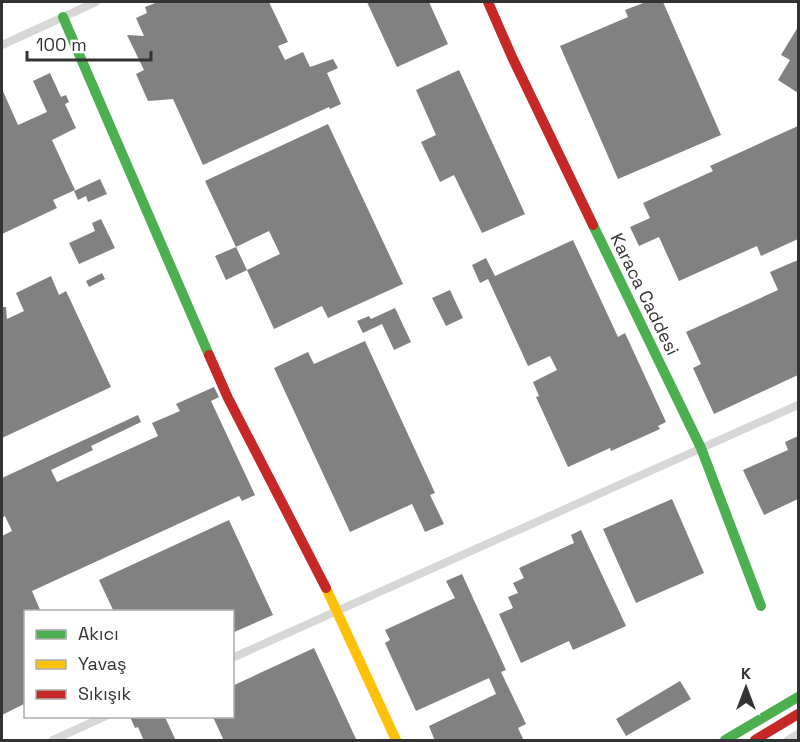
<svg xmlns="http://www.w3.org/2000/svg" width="800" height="742" font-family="'Space Grotesk',sans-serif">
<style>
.building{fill:#818181}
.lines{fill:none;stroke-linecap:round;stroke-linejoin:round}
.street{stroke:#d7d7d7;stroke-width:8}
.fast{stroke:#4caf50;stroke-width:10}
.slow{stroke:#ffc107;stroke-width:10}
.jam{stroke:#c62828;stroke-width:10}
.labels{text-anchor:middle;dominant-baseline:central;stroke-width:6;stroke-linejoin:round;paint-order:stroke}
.street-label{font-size:18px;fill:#333;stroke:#fff}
</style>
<rect width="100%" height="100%" fill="#fff"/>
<path class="building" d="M158,2H269L288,42L278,46L285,60L303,52L310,67L333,59L338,68L327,73L341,104L330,109L329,107L203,165L173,99L148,101L136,74L144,70L127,35L144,36L136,18L147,13L145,7Z
M367,2H429L448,44L397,67Z
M646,2H663L721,135L618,179L560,46L628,17L625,10Z
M798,27V93L778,80L790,60L781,55Z
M459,70L525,214L482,233L454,175L440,182L421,142L436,135L416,90Z
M50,73L61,97L66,95L69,102L65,104L76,128L52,140L75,190L53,200L57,208L2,234V89L18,125L47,112L33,81Z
M328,124L403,284L328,318L322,306L274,329L247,270L280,254L269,231L236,247L205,181Z
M798,126V239L761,256L757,246L679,281L659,237L639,246L630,227L650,218L643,203L713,171L710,166Z
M100,179L107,194L88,202L86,196L78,200L74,191Z
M101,219L115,248L79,264L69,243L95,231L92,223Z
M573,240L618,337L625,333L666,422L658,426L660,429L611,451L610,448L568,467L536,397L539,396L533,382L557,370L550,356L528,366L488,279L480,283L472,265L486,258L495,276Z
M236,247L247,270L226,280L215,256Z
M798,260V375L714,414L693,368L701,364L686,332L778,290L770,272Z
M102,273L105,279L89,287L86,281Z
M51,276L59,295L66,291L111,387L2,438V307H6L7,319L24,311L16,293Z
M450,290L463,318L446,326L432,298Z
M395,308L411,342L394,350L382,324L363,333L357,321L369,316L371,319Z
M365,341L435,493L430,495L444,524L425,532L412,504L350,532L274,368L308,352L314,364Z
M214,387L219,397L211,401L255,495L242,501L239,496L32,591L41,612H26V703L2,715V536L12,531L5,516L2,518V478L138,415L141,422L91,446L93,450L51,470L57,482L158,436L152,423L180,411L176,404Z
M798,436V499L764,515L743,470L788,450L785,442Z
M672,499L704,573L636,603L603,529Z
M229,520L273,615L232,633V612H114L99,580Z
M581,530L626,626L573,650L569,641L521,663L499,614L513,608L508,597L518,593L513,583L524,578L519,568L574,543L571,535Z
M462,574L506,670L501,672L526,724L518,728L524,741H435L429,726L496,694L489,678L416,711L385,643L390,640L385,630L455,598L446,581Z
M314,648L356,739L352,741H224L213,717H232V686Z
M680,681L691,699L626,736L616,719Z
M130,717H165L176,741H144L138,727L135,728Z"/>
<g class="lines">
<path class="street" d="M2,45L96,2
M232,658L798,405
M53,740L106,716
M788,740L798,734"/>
<path class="fast" d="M63,17L209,355
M593,225L701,448L761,606
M725,740L798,697"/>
<path class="slow" d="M326,588L396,740"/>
<path class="jam" d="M488,2L512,57L593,225
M209,355L228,398L326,588
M755,740L798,714"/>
</g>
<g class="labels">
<g class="street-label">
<text transform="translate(645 294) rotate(64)">Karaca Caddesi</text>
</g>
</g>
<rect width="800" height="742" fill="none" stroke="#333333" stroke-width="6"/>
<rect x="24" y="610" width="210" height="108" fill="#ffffff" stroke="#adadad" stroke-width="1.5"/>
<rect x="36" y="630" width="30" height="9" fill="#4caf50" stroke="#adadad" stroke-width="1.5"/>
<text x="78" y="640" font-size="18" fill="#333333">Akıcı</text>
<rect x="36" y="660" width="30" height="9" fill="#ffc107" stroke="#adadad" stroke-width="1.5"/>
<text x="78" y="670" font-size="18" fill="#333333">Yavaş</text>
<rect x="36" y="690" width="30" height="9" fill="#c62828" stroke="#adadad" stroke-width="1.5"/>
<text x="78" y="700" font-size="18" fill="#333333">Sıkışık</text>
<g transform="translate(746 688)" stroke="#ffffff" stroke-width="4.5" paint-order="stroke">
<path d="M0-4.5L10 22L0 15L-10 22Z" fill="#333333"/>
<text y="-9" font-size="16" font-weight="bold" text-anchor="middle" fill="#333333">K</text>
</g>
<path d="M27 51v9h124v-9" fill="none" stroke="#333333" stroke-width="3"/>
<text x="36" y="51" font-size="18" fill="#333333" stroke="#ffffff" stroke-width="4.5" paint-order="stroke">100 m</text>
</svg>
